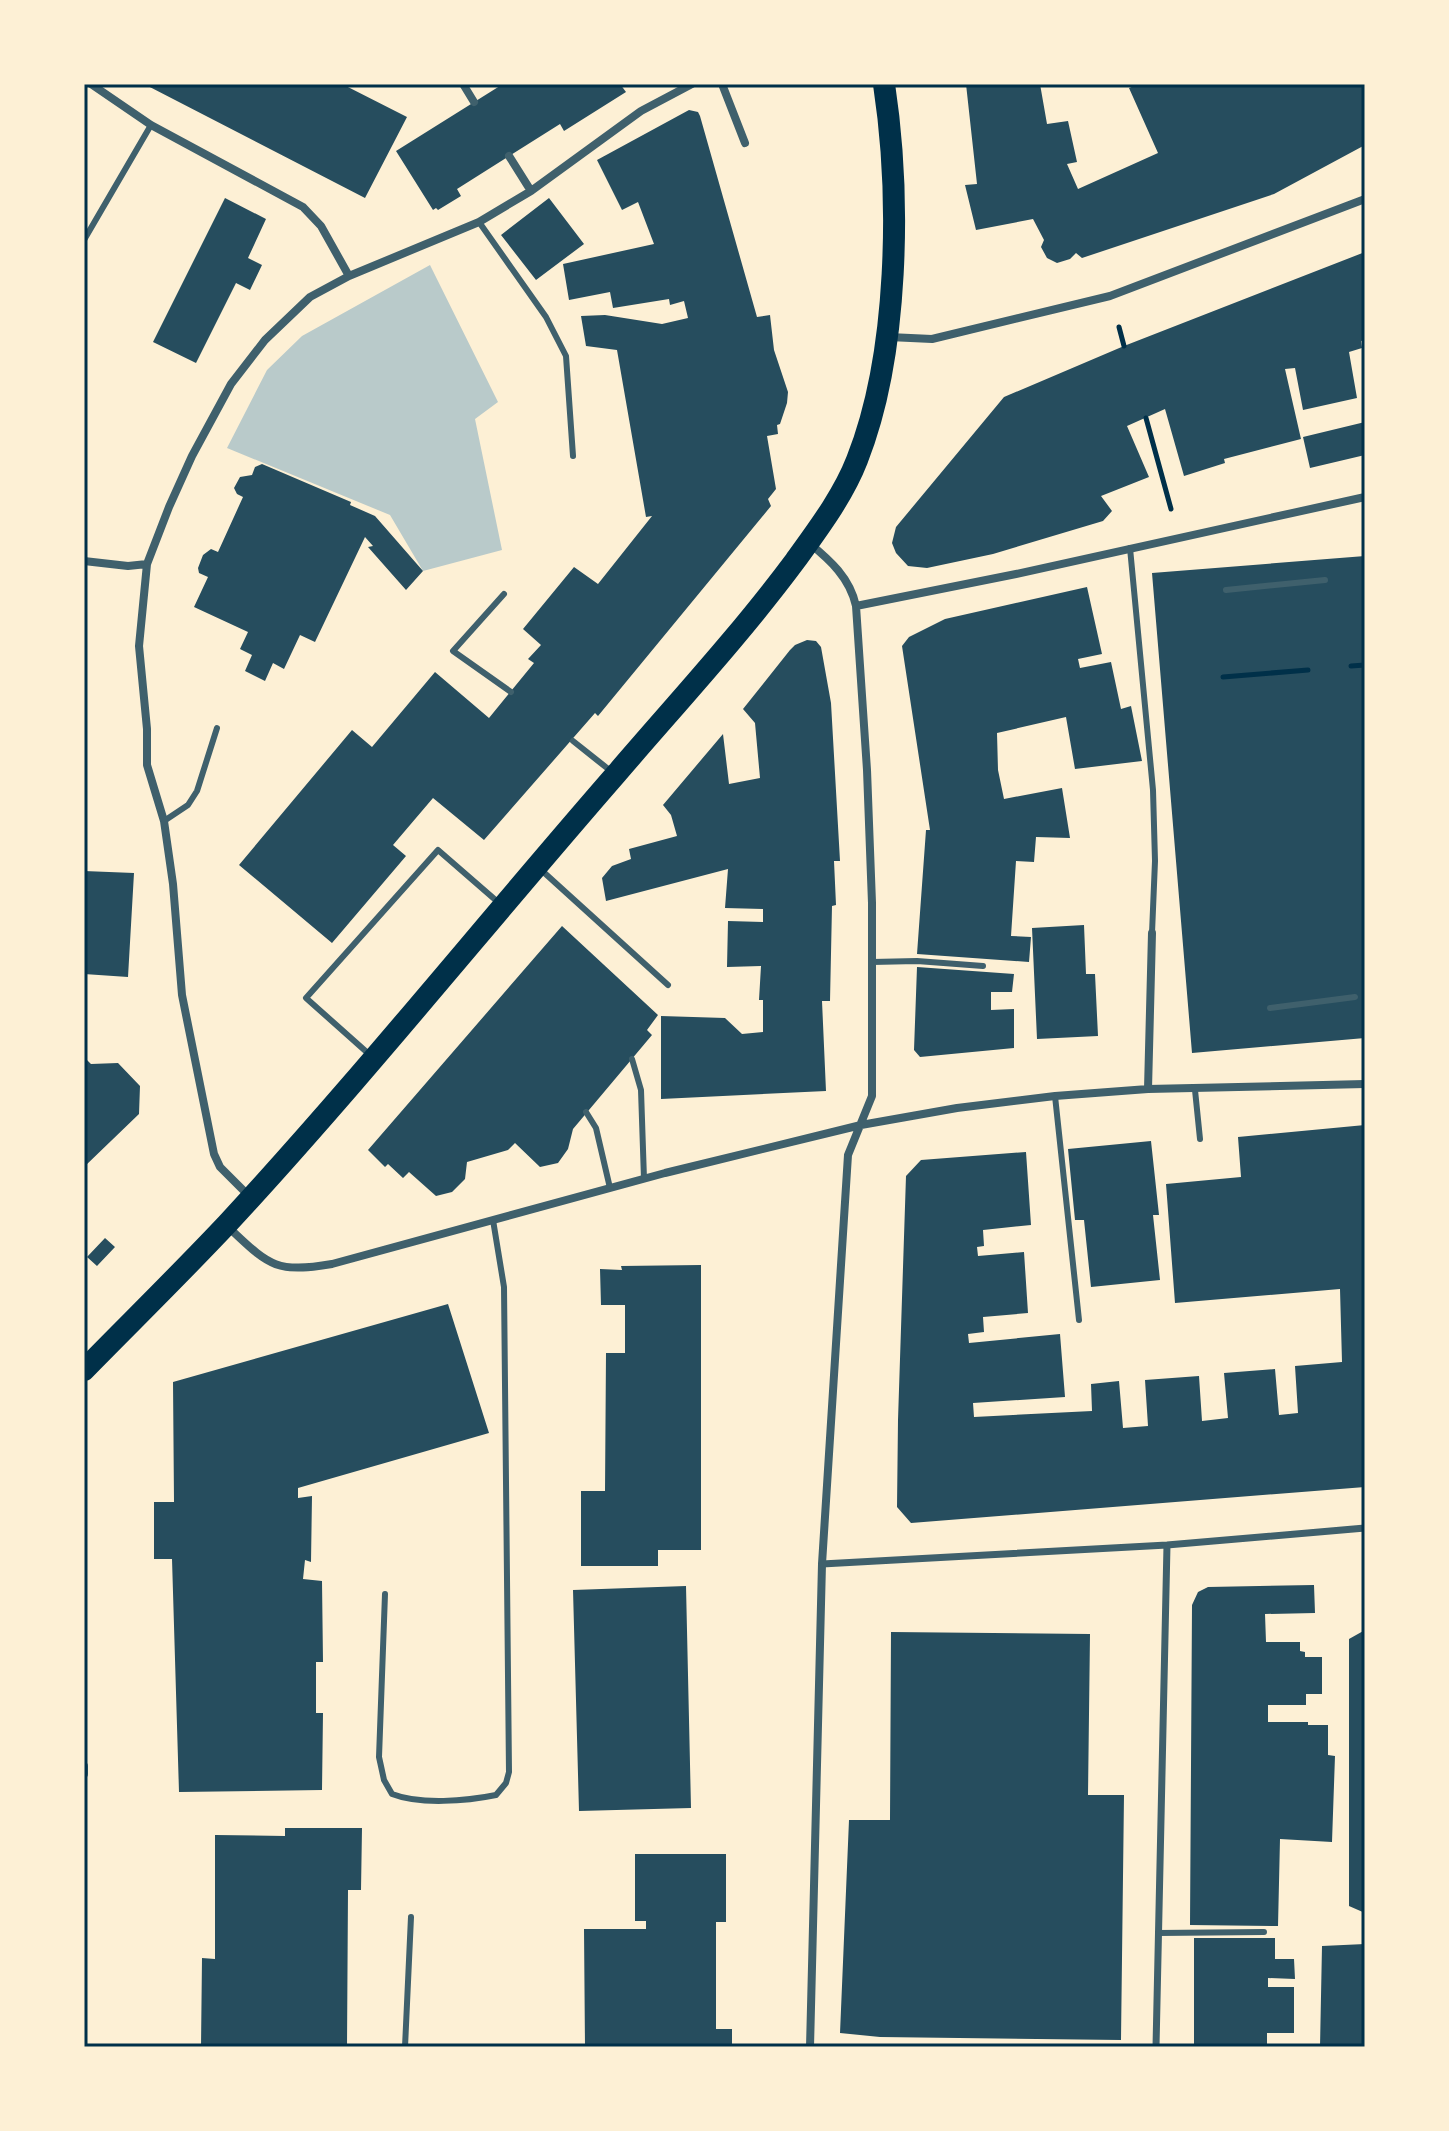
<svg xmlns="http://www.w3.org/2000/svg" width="1449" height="2131" font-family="'IBM Plex Sans',sans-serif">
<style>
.green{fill:#b9caca}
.building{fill:#264d5e}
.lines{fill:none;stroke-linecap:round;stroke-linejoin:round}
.path{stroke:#003049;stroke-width:5}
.service{stroke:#3f606c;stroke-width:6}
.pedestrian{stroke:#3f606c;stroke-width:7}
.minor{stroke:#3f606c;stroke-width:8}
.trunk{stroke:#003049;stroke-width:22}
.neatline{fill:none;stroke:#003049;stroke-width:3}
</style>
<rect width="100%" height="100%" fill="#fdf0d5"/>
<path class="green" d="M430,265L498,402L475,419L502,550L423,571L390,515L227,448L267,370L302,336Z"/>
<path class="building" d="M144,84H342L407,117L365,198Z
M503,84H620L626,92L564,131L560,124L457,189L461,196L438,210L436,208L433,210L396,151Z
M966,84H1040L1047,124L1068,121L1077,162L1067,164L1078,189L1158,153L1129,88L1139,84H1365V145L1274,194L1082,258L1076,253L1070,259L1057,263L1047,258L1041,247L1044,240L1033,219L976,230L965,185L977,184Z
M689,110L698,112L700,116L757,317L770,315L774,350L788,392L787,403L780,424L777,425L778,434L767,436L776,489L768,499L771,506L598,716L595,713L484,840L433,798L393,845L406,856L332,943L239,865L352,730L372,747L435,672L489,718L534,663L528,659L541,645L523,629L574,567L598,584L652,516L646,517L617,350L586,346L581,316L605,315L662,324L688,318L684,301L670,305L669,299L613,308L610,292L569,300L563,264L654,244L638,202L622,210L597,160Z
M225,198L266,219L248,258L262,265L250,290L236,283L196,363L153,342Z
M549,198L584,244L536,280L501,235Z
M1365,252V340L1361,341L1362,348L1349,352L1357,398L1303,410L1295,368L1285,369L1301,439L1224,459L1225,463L1184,476L1165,409L1127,426L1149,477L1101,496L1112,511L1103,521L993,554L927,568L908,566L896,553L892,543L896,527L1004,397L1124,346Z
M1365,422V455L1310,468L1303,437Z
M262,464L351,502L350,505L375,516L423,571L406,590L368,547L373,546L365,537L315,642L300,635L284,669L273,663L265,681L245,671L252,655L240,649L248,632L194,607L208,577L199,573L198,568L203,555L211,549L218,552L243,497L237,494L234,488L240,477L252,475L255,467Z
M1365,556V1038L1192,1053L1152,573Z
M1087,587L1102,654L1078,659L1080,668L1111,662L1121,709L1131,706L1142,761L1075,769L1066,717L997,733L998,770L1004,799L1062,788L1070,838L1036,837L1034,862L1016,861L1011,936L1031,937L1029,962L917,954L926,830H930L902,646L909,637L945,619Z
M807,640L816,641L821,647L831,703L840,861H834L836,905L832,906L830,1001H822L826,1091L661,1099V1016L725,1018L742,1034L763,1032V1000H759L761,966L727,967L728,921L763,922V909L725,908L728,869L606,901L602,878L612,866L631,859L629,849L677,836L671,815L663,805L723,734L729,784L760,778L755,723L743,709L790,650L795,645Z
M84,871L134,873L128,977L84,974Z
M1084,925L1086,974H1095L1098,1036L1037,1039L1032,928Z
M562,926L658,1015L647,1030L652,1035L573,1129L568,1149L558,1163L540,1167L515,1143L508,1150L467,1162L465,1179L452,1192L436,1196L409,1172L403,1178L388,1164L385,1167L368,1150Z
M917,967L1014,974L1012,992H991V1010L1014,1009V1048L920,1057L914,1050Z
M84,1057L91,1064L118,1063L140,1086L139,1114L84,1167Z
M1365,1125V1487L911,1523L897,1507L898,1420L906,1176L921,1160L1026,1152L1031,1225L983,1230L984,1246L977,1247L978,1256L1024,1252L1028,1313L983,1317L984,1332L968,1334L969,1343L1060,1334L1065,1397L973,1403L974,1417L1092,1411L1091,1384L1119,1381L1123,1428L1148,1426L1145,1380L1199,1376L1202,1421L1228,1418L1224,1373L1275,1369L1279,1415L1298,1413L1295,1366L1342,1362L1340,1289L1175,1303L1166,1184L1241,1177L1238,1137Z
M1151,1141L1159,1215H1153L1160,1280L1091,1287L1084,1220H1075L1068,1149Z
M105,1238L115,1247L97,1266L87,1257Z
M701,1265V1550H658V1566H581V1491H605L606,1353H625V1305H601L600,1269L622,1270L621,1266Z
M448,1304L489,1433L298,1488V1498L312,1496L311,1562L305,1560L303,1579L322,1581L323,1662H316V1713H323L322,1790L179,1792L172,1559H154V1502H174L173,1382Z
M1314,1585L1315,1613L1265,1614L1266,1642H1300V1651L1305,1652V1657H1322V1694H1306V1705H1268V1722H1308V1725H1328V1755L1335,1756L1332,1842L1280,1839L1278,1926L1190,1925L1192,1605L1198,1592L1208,1587Z
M686,1586L691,1808L579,1811L573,1590Z
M1365,1630V1913L1349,1906V1639Z
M891,1632L1090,1634L1088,1795H1124L1121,2040L880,2037L840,2033L849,1820H890Z
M285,1828H362L361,1890H348L347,2047H201L202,1958L215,1959V1835L285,1836Z
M635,1854H726V1922H716V2029H732V2047H585L584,1929H646V1921H635Z
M1194,1938H1275V1959H1294L1295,1979L1268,1978V1987H1294V2033H1267V2047H1194Z
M1365,1944V2047H1320L1322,1946Z"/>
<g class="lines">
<path class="path" d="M1119,327L1124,346
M1146,418L1171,509
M1351,666L1365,665
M1223,677L1308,670"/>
<path class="service" d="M479,222L546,317L566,356L573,456
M84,240L151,125
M1130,548L1153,790L1155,861L1152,933
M1226,590L1325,580
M504,594L453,651L511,692
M573,741L612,772
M164,821L188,805L197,791L217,728
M539,868L668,985
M872,962L917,961L983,966
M1270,1008L1355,997
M370,1055L306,998L438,850L499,903
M632,1059L641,1090L644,1179
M1195,1090L1200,1139
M1055,1096L1079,1320
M586,1112L596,1128L610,1188
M385,1594L379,1757L384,1780L392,1794C420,1805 467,1801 496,1795L506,1783L509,1772L504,1287L493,1220
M1158,1933L1264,1932
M405,2047L411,1917"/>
<path class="pedestrian" d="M822,1564L1167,1545L1365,1528
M1156,2047L1167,1545"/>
<path class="minor" d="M91,84L151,125L303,207L321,226L349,276
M463,84L474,102
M722,84L745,143
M509,156L531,191
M889,337L932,339L1110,296L1365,199
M809,543C830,560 850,578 856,606L867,770L872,903V1096L848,1155L822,1564L810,2047
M84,561L128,566L147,564
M856,606L1016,574L1365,497
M1148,1089L1152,933
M250,1197L220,1167L214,1154L182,995L173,884L164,821L147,765V729L139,646L147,564L169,507L192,456L231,384L265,340L310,297L349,276L479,222L531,191L641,111L692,84
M226,1225C268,1264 273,1274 332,1264L665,1173L861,1125L957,1108L1055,1096L1148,1089L1365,1084
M84,1766V1774"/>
<path class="trunk" d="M84,1370C132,1321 181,1273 228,1223C363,1077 487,922 617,773C677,703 740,635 795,561C818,529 843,496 857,460C899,354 901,196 884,84"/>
</g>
<rect width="1449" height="2131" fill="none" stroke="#fdf0d5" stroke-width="172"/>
<rect x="86" y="86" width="1277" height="1959" class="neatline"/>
</svg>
